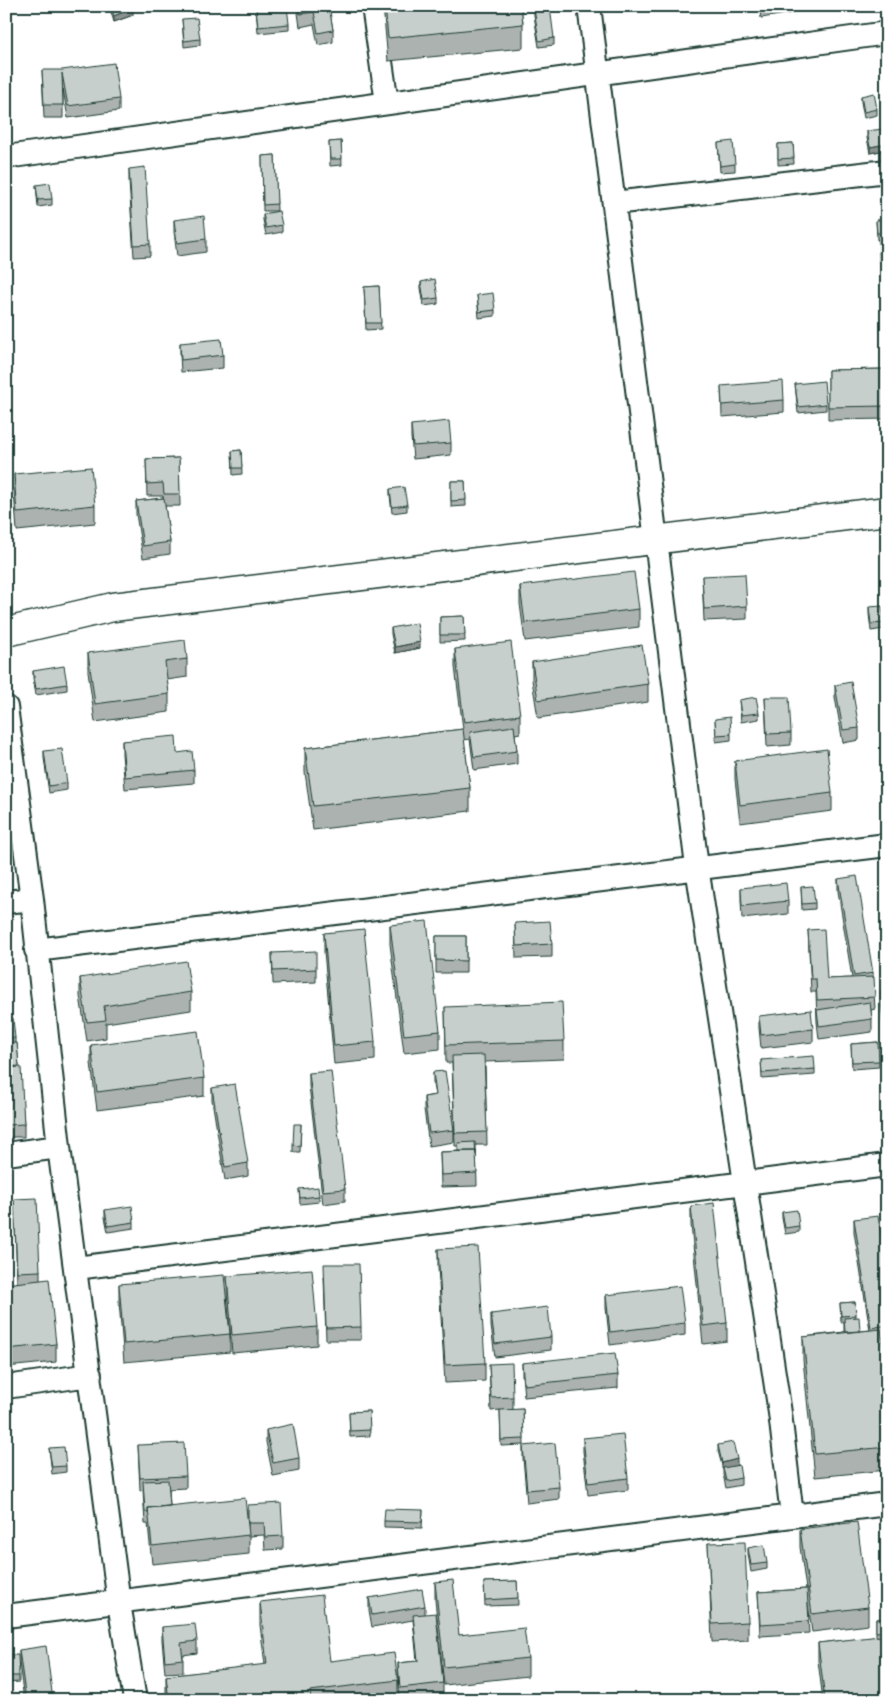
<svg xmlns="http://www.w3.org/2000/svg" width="893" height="1706" font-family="Sriracha,sans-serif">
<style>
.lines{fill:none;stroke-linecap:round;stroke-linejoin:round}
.street-casing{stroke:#1f3d34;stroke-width:26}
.secondary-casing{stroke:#1f3d34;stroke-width:31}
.street{stroke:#fff;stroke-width:22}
.secondary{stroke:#fff;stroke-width:28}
.wall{fill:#abb2af;stroke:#1f3d34}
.shaded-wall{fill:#8b918f;stroke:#1f3d34}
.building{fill:#c7cfcc;stroke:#1f3d34}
</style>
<rect width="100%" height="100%" fill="#fff"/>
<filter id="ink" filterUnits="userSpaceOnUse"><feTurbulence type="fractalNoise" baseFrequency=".02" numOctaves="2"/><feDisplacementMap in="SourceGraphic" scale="10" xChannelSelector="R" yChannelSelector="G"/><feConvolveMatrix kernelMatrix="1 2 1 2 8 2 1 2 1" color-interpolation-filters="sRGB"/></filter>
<g filter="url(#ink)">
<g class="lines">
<g class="street-casing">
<path id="street" d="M373,6L387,103
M589,6L697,867L780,1413L792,1516
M6,157L887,33
M614,203L887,171
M6,707L32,899L59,1147L119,1603L135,1700
M6,902L32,899
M36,950L887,845
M6,1154L59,1147
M76,1268L887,1165
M6,1387L90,1375
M6,1616L887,1504"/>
</g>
<g class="secondary-casing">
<path id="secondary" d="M6,632L113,607L887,511"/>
</g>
<use href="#street" class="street"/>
<use href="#secondary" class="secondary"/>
</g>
<path class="wall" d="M111,6L133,15L114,22L111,12Z
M297,6H329L333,30V42L318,45L314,24L300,27Z
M383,6H521L523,24V48L388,61Z
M759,6H793V13L761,18Z
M835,6H866V7L835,8Z
M256,8L289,24V30L258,33Z
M534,9L554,38V45L539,47L534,15Z
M182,19L200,39V45L184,47Z
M42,70L119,99V111L68,118L63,89V118H44Z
M861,96L877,109V115L864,118L861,102Z
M867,131L886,150L870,153L867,138Z
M341,141L342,165L330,166L329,142Z
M718,143L735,164V171L720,172Z
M793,143L794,164L778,165V144Z
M275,155L277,211H263L262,156Z
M129,169L150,244V256L134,257L129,181Z
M36,185L52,199V205L38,207Z
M263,214L282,225V232L266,235L263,220Z
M174,220L206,239V252L177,256L174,232Z
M876,220H887V260L879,261V240H877Z
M421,282L438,298V304L424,306L421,288Z
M379,286L381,329L366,330L364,287Z
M477,295L495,310V316L479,318Z
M180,343L223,355V368L181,372L180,355Z
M887,369V419L828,420V370Z
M795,384L826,404V410L798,413Z
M721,386L784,400V412L722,417Z
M411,425L451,443V455L413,459L411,437Z
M241,450L242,474L233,475L232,451Z
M179,458L180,506H165L170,542V554L143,558L136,514V501L163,498V496H147L146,459Z
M14,474L95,505V523L17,531L14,492Z
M451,481H465L466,506L451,507Z
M390,489L407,505V511L392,513L390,495Z
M702,576L747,606V619L704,621Z
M520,586L639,609V627L525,641L520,604Z
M869,607L884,623V629L871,631L869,614Z
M464,616L465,641L440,642V617Z
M391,628L420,648L395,653L391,634Z
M455,649L520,715V733L515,734L517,751V764L474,770L470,739L464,740L470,788V811L313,830L305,772V748L463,729L455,667Z
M88,653L187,659V677L167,680L169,694V712L95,722L88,671Z
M532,662L648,684V702L538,718L532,680Z
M33,671L67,684V690L36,695L33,678Z
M835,685L859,728V740L843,743L835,697Z
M765,697L791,733V745L767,747Z
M739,700L759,713V719L741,722Z
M715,719L731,734V740L716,742Z
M122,741L177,753L194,770V783L125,789L122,754Z
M44,751L67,783V790L49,793L44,758Z
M735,761L832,793V811L740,823L735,779Z
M838,879L873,973L875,1009L871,1010L872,1019V1032L819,1039L817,1022L816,992H811L808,930L827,979L852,978L838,891Z
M801,887L815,903V909L802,910Z
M741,888L788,901V914L742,919L741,900Z
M515,923L552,944V957L516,958Z
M390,925L440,1031V1049L404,1053L390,944Z
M324,933L375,1042V1060L334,1064L324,951Z
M436,936H466V973H436Z
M272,953L316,969V982L273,984Z
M80,978L191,992V1010L106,1023V1038L87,1041L80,996Z
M887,990V1047H886L881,1003V991Z
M445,1007L564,1041V1059L485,1062L487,1145H476L477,1186L441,1187L440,1152L458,1151V1146H455L452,1063H446Z
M759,1016L813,1029V1042L761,1048L759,1028Z
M6,1019L15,1038V1043H17L19,1067L24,1124V1137H6Z
M878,1042L879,1067L852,1069L851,1044Z
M91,1045L204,1078V1096L97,1110L91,1063Z
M761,1060L815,1069V1075L762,1079Z
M433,1072L454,1130V1142L429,1146L424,1109V1097L435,1095L433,1085Z
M309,1073L345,1189V1201L323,1204L309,1086Z
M212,1088L248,1163V1176L225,1180L212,1100Z
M301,1124L300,1152H293V1145Z
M299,1189L319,1196V1202L300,1204Z
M14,1199L40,1271V1280L56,1344V1362L6,1367V1284L17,1283Z
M691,1206L727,1323V1341L703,1344L691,1225Z
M105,1210L134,1222V1228L108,1232L105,1217Z
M782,1212L799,1226V1232L785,1234L782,1218Z
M854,1219L887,1272V1338H882L887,1385V1470L815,1477L803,1360V1337L844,1332V1322H841L840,1303L855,1302L856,1317L860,1331L870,1330L854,1232Z
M438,1249L485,1363V1381L445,1383L438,1267Z
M227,1276L317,1327V1345L232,1353L227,1295Z
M324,1277L361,1327V1340H326Z
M119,1284L230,1334V1352L124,1362L119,1302Z
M606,1295L685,1323V1335L610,1345L606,1308Z
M491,1314L551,1337V1350L495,1357L491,1326Z
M522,1363L618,1375V1388L524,1397L522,1375Z
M489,1364L513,1397V1410L523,1409L524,1445L501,1446L500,1410L491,1411Z
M369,1411L370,1436L350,1437L349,1412Z
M266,1430L299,1458V1471L273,1476L266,1442Z
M583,1438L628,1478V1490L588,1495L583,1451Z
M138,1445L186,1476V1488L169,1489L170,1506L248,1529V1505L283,1536V1549L265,1550L264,1535L249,1536V1554L152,1564L148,1524H145L143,1490L140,1491Z
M718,1445L737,1465L741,1478V1485L726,1488L723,1474V1469L718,1451Z
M523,1446L559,1487V1499L527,1503L523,1458Z
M49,1448L66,1466V1472L52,1474Z
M423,1510L422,1528L384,1527V1521Z
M800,1529L868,1607V1625L812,1632L807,1597L809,1633L760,1636L758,1592L806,1589L800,1547Z
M708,1543L748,1622V1640L712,1642Z
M748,1548L767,1563V1569L751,1572L748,1554Z
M517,1581L518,1605L485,1606L484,1582Z
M435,1582L459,1635L528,1658V1676L444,1685L435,1600Z
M369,1598L425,1606V1614L443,1683V1696L400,1700L398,1675V1663L417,1661L413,1620L372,1627L369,1610Z
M260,1602L330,1661L398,1680V1700H166V1676L265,1665L260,1625Z
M887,1618V1638H881L887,1700H823L818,1661V1643L876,1637V1619Z
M162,1627L197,1641V1653L183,1655V1672L165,1673L162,1640Z
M19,1650L53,1700H24L19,1662Z
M7,1655L19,1676V1682L8,1683Z"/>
<path class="shaded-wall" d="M133,8V15L114,22V16Z
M886,144V150L870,153V147Z
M420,642V648L395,653V647Z
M737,1459V1466L722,1469V1463Z"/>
<path class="building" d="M111,6H133V8L114,16Z
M272,6H287L289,24L258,27L256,8Z
M299,6H329L333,30L318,33L314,12L300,14Z
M385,6H521L523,24L388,38Z
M760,6H793V7L761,12Z
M550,7L554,38L539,41L534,9Z
M197,18L200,39L184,41L182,19Z
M114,63L119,99L68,106L62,73L63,105H44L42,70H62Z
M874,93L877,109L864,112L861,96Z
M883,129L886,144L870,147L867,131Z
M341,141L342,159H330L329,142Z
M733,141L735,164L720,166L718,143Z
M793,143L794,158L778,159V144Z
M275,155L277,204L263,205L262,156Z
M145,167L150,244L134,245L129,169Z
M50,183L52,199L38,200L36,185Z
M279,211L282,225L266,228L263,214Z
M204,216L206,239L177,243L174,220Z
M876,220H887V233H877Z
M879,236H887V254H879Z
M435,279L438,298L424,300L421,282Z
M379,286L381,323H366L364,287Z
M493,293L495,310L479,312L477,295Z
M221,339L223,355L181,360L180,343Z
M887,369V406L828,407V370Z
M783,381L784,400L722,405L721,386Z
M824,381L826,404L798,407L795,384Z
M449,421L451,443L413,446L411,425Z
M241,450L242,468H233L232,451Z
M179,458L180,494H164L163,483L147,484L146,459Z
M91,467L95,505L17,513L14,474Z
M451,481H465L466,500L451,501Z
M404,487L407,505L392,507L390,489Z
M164,498L170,542L143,546L136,501Z
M634,572L639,609L525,623L520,586Z
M745,574L747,606L704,609L702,576Z
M882,606L884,623L871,624L869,607Z
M464,616L465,635H440V617Z
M417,623L420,642L395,647L391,628Z
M185,640L187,659L165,662L169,694L95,704L88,653Z
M511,642L520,715L464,722L455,649Z
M642,645L648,684L538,700L532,662Z
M64,666L67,684L36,689L33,671Z
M851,682L859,728L843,730L835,685Z
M756,697L759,713L741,715L739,700Z
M765,697H789L791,733L767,734Z
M730,717L731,734L716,735L715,719Z
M514,726L517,751L474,757L470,732Z
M463,729L470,788L313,806L305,748Z
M176,736L177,753L192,751L194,770L125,777L122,741Z
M62,749L67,783L49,786L44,751Z
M827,749L832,793L740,805L735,761Z
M857,876L873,973L854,976L838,879Z
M786,883L788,901L742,906L741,888Z
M813,886L815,903L802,904L801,887Z
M427,921L440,1031L404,1035L390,925Z
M550,921L552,944L516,946L515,923Z
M364,929L375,1042L334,1046L324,933Z
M824,929L827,979L874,977L875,997L817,1000L816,979H811L808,930Z
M436,936H466V961L436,960Z
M316,951V969L273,971L272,953Z
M186,961L191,992L104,1006L106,1020L87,1022L80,978Z
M887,990V1034H886L881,991Z
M562,1002L564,1041L446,1045L445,1007Z
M870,1002L872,1019L819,1026L817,1010Z
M811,1010L813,1029L761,1035L759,1016Z
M13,1018L15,1038L6,1039V1019Z
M198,1031L204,1078L97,1092L91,1045Z
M878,1042L879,1061L852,1062L851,1044Z
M6,1043H17L19,1066L6,1067Z
M484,1055L487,1132L455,1133L452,1056Z
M814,1056L815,1069L762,1073L761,1060Z
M21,1067L24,1124L6,1125V1068Z
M331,1071L345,1189L323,1191L309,1073Z
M445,1071L454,1130L429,1133L424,1097L436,1095L433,1072Z
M235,1084L248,1163L225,1167L212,1088Z
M294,1124H301L300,1146L293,1145Z
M475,1142L476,1155V1151H459L458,1143Z
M476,1151L477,1173L441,1175L440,1152Z
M318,1187L319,1196L300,1198L299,1189Z
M37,1198L40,1271L17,1272L14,1199Z
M714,1203L727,1323L703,1326L691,1206Z
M132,1206L134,1222L108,1226L105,1210Z
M797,1210L799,1226L785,1228L782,1212Z
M878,1216L887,1272V1325L871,1328L854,1219Z
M478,1247L485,1363L445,1365L438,1249Z
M324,1264H359L361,1327L326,1328Z
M312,1269L317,1327L232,1335L227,1276Z
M224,1275L230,1334L124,1344L119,1284Z
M49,1279L56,1344L6,1349V1284Z
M680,1286L685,1323L610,1332L606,1295Z
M855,1302L856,1315L841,1316L840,1303Z
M548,1307L551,1337L495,1344L491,1314Z
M859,1317L860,1331L845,1332L844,1318Z
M881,1329L887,1385V1447L815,1454L803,1337Z
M615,1353L618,1375L524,1385L522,1363Z
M512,1363L513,1397L491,1398L489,1364Z
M523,1409L524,1439L501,1440L500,1410Z
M369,1411L370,1430L350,1431L349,1412Z
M293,1424L299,1458L273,1463L266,1430Z
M623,1434L628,1478L588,1483L583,1438Z
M733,1442L737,1459L722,1463L718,1445Z
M184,1443L186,1476L140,1478L138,1445Z
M555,1443L559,1487L527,1490L523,1446Z
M64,1447L66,1466L52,1467L49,1448Z
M739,1465L741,1478L726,1481L723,1468Z
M168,1480L170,1506L148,1508V1512H145L143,1481Z
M245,1498L249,1535L152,1546L148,1508Z
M281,1503L283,1536L265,1537L264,1523H248V1505Z
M385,1509L423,1510L422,1522L384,1521Z
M857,1522L868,1607L812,1614L800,1529Z
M745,1542L748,1622L712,1624L708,1543Z
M764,1545L767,1563L751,1565L748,1548Z
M453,1580L459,1635L524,1628L528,1658L444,1667L435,1582Z
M517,1581L518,1598L485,1600L484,1582Z
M422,1589L425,1606L372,1615L369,1598Z
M807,1589L809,1621L760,1624L758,1592Z
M322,1595L330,1661L394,1653L398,1680L310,1691L311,1700H169L166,1676L267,1664L260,1602Z
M436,1613L443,1683L400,1688L398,1663L418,1661L413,1615Z
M887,1618V1631L876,1632V1619Z
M195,1624L197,1641L181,1643L183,1659L165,1661L162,1627Z
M880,1636L887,1689V1700H825L818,1643Z
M46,1646L53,1700H26L19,1650Z
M7,1655H18L19,1676H8Z"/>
</g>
<rect width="893" height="1706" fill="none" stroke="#fff" stroke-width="25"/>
<rect x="12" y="12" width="868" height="1681" fill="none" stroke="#1f3d34" stroke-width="2" filter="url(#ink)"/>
</svg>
